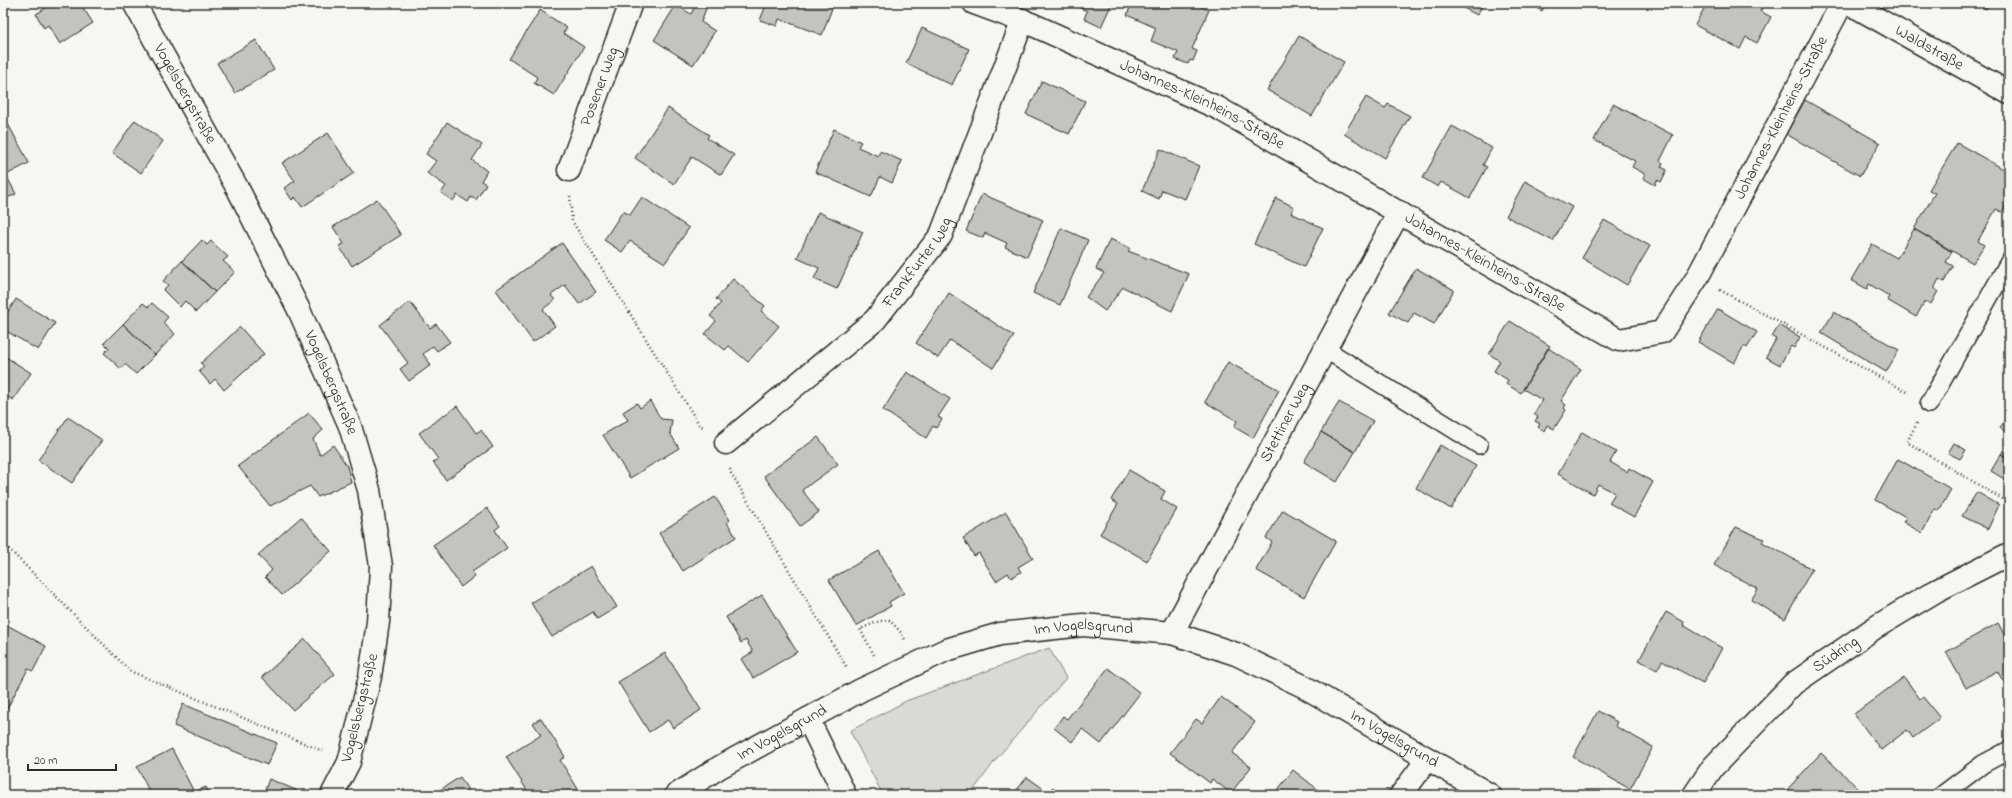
<svg xmlns="http://www.w3.org/2000/svg" width="2012" height="798" font-family="'Indie Flower',sans-serif">
<style>
.green{fill:#d9d9d5;stroke:#828280}
.building{fill:#c3c3c0;stroke:#2b2b2b}
.lines{fill:none;stroke-linecap:round;stroke-linejoin:round}
.lane-casing{stroke:#2b2b2b;stroke-width:20}
.street-casing{stroke:#2b2b2b;stroke-width:25}
.path{stroke:#2b2b2b;stroke-width:2.5;stroke-dasharray:1 3;stroke-linecap:butt}
.lane{stroke:#f6f6f2;stroke-width:17}
.street{stroke:#f6f6f2;stroke-width:22}
.labels{text-anchor:middle;dominant-baseline:central;stroke-width:3;stroke-linejoin:round;paint-order:stroke}
.street-label{font-size:16px;fill:#2b2b2b;stroke:#f6f6f2}
</style>
<rect width="100%" height="100%" fill="#f6f6f2"/>
<filter id="ink" filterUnits="userSpaceOnUse"><feTurbulence type="fractalNoise" baseFrequency=".025" numOctaves="2"/><feDisplacementMap in="SourceGraphic" scale="8" xChannelSelector="R" yChannelSelector="G"/><feConvolveMatrix kernelMatrix="1 2 1 2 8 2 1 2 1" color-interpolation-filters="sRGB"/></filter>
<g filter="url(#ink)">
<path class="green" d="M1049,648L1066,678L997,758L970,795H883L850,731L906,701Z"/>
<path class="building" d="M54,3H80L93,23L60,44L48,25L44,28L36,14Z
M693,3H708L701,22L715,31L693,65L654,40L676,5L691,14L696,4Z
M721,3H735L734,7Z
M767,3H834L822,35L779,19L777,26L760,20Z
M1069,3H1112L1101,27L1084,19L1087,11Z
M1132,3H1192L1209,10L1192,49L1197,51L1193,61L1190,60L1188,64L1175,59L1178,52L1151,41L1156,28L1127,15Z
M1454,3H1484L1477,15Z
M1527,3H1546L1542,11Z
M1707,3H1759L1763,5L1760,11L1771,17L1757,43L1746,37L1740,49L1695,25Z
M1976,3H1990L1986,9Z
M540,10L567,28L563,33L584,47L554,95L534,83L537,77L509,59Z
M922,28L969,49L952,85L906,63Z
M1299,36L1344,62L1312,116L1267,90Z
M256,40L274,70L235,93L217,63Z
M1042,81L1085,101L1069,134L1026,114Z
M1366,97L1385,108L1388,104L1410,116L1385,158L1344,134Z
M1805,100L1880,143L1860,176L1786,134Z
M1613,104L1673,135L1660,161L1663,163L1661,167L1667,170L1661,182L1657,180L1655,185L1643,178L1645,174L1632,167L1635,161L1594,140Z
M668,108L709,135L707,138L734,155L721,175L692,157L674,184L635,158Z
M135,120L163,141L141,173L112,153Z
M447,122L482,145L472,160L487,171L481,181L486,184L476,200L471,197L468,202L457,195L453,201L441,193L446,186L427,173L436,161L426,154Z
M8,124L29,163L6,175L16,194L3,200V126Z
M1452,126L1492,148L1483,165L1487,167L1470,198L1441,182L1438,187L1423,178Z
M834,129L861,142L858,147L878,156L880,151L902,161L892,183L880,177L871,197L815,172Z
M328,133L354,173L302,207L295,197L292,200L284,188L295,181L282,163Z
M1957,143L2009,172V200L2002,212L1996,209L1978,241L1984,245L1973,263L1914,229L1935,193L1929,190Z
M1160,149L1199,166L1185,199L1162,190L1159,199L1142,191Z
M1525,181L1572,207L1553,241L1506,216Z
M982,194L1043,220L1027,257L1005,247L1007,243L985,233L983,238L966,231Z
M642,197L689,228L665,263L630,241L622,252L604,240L623,211L630,215Z
M1276,198L1294,207L1291,213L1323,228L1304,267L1254,244Z
M377,199L401,235L352,266L339,246L344,244L333,227Z
M818,212L863,232L837,289L814,279L819,268L797,258Z
M1604,220L1650,246L1627,285L1582,258Z
M1061,228L1088,240L1060,305L1033,293Z
M1914,229L1952,252L1946,262L1953,266L1944,282L1939,279L1934,289L1938,291L1931,304L1925,301L1916,317L1887,300L1889,296L1869,284L1867,289L1851,280L1872,244L1897,258Z
M1110,239L1130,248L1128,251L1189,274L1172,311L1123,287L1105,311L1086,297L1104,273L1096,269Z
M202,240L207,245L211,241L228,257L223,261L235,272L215,292L182,261Z
M562,243L596,292L579,304L565,285L551,295L555,300L543,309L555,326L533,342L496,290Z
M182,261L215,292L196,312L185,301L180,307L163,290L168,285L163,281Z
M1416,268L1454,290L1434,324L1414,313L1408,323L1389,313Z
M733,279L765,306L761,311L779,326L748,362L729,346L725,350L705,334L716,321L710,316L721,303L716,299Z
M949,293L1014,336L993,368L950,340L938,358L916,343Z
M16,299L55,323L38,350L3,329V320Z
M410,302L430,328L436,324L450,342L437,351L433,346L423,354L431,365L409,381L400,369L408,363L380,325Z
M143,303L148,307L152,303L168,317L163,323L175,334L155,355L123,324Z
M1718,309L1757,332L1747,348L1744,346L1734,363L1698,342Z
M1834,312L1899,350L1886,372L1821,333Z
M1510,321L1550,346L1521,393L1506,384L1508,380L1494,371L1500,361L1489,354Z
M123,324L155,355L136,374L125,364L121,369L104,353L109,348L104,343Z
M1779,325L1800,337L1794,348L1791,346L1780,365L1766,357L1776,339L1772,337Z
M240,327L264,354L224,390L215,379L210,384L199,371L204,367L201,363Z
M1548,348L1581,369L1561,401L1566,405L1564,408L1566,410L1554,429L1547,425L1544,431L1538,427L1540,424L1535,421L1538,417L1534,414L1542,400L1523,389Z
M3,355L31,373L13,400L3,394Z
M1228,362L1279,390L1253,438L1234,427L1237,421L1205,402Z
M907,372L950,399L938,417L942,419L936,428L933,426L926,438L883,410Z
M650,401L661,419L672,420L670,433L679,448L630,478L603,435L628,420L623,412L637,403L640,408Z
M1339,402L1373,421L1355,452L1321,432Z
M457,406L476,433L481,430L493,447L446,480L433,462L438,459L419,433Z
M309,413L323,430L313,439L320,455L333,445L347,466L351,482L318,497L310,486L270,506L238,466Z
M2009,414V434L2000,428Z
M68,417L102,440L72,483L38,460Z
M1321,432L1355,452L1337,482L1304,462Z
M1582,432L1616,452L1610,462L1627,472L1629,468L1653,482L1634,517L1609,503L1615,493L1598,484L1593,494L1558,474Z
M818,437L838,464L802,490L819,512L800,526L764,476Z
M2009,442V459L2001,454Z
M1954,443L1966,450L1960,459L1948,453Z
M1440,445L1476,466L1451,509L1416,488Z
M2001,454L2009,459V482L1991,471Z
M1898,459L1951,489L1939,511L1935,509L1922,533L1903,522L1906,517L1875,500Z
M1129,470L1165,491L1161,499L1177,509L1147,561L1100,534L1118,504L1111,500Z
M1977,492L1999,505L1988,529L1962,516Z
M715,497L730,520L727,522L736,537L683,571L659,533Z
M487,508L500,526L495,530L507,548L472,572L475,576L461,587L433,545Z
M1283,510L1336,541L1304,597L1256,570L1272,542L1266,538Z
M1006,512L1033,558L1018,567L1021,572L1011,578L1008,573L996,581L979,553L974,556L963,538Z
M301,517L331,551L282,595L265,577L272,570L258,555Z
M1736,527L1764,539L1762,542L1812,569L1785,619L1751,600L1758,589L1714,565Z
M879,551L904,593L889,602L891,606L856,626L829,580Z
M591,566L617,607L597,619L593,612L552,637L531,603Z
M762,595L797,652L753,678L741,659L753,652L746,640L741,643L726,617Z
M1666,612L1684,622L1683,625L1722,648L1703,683L1662,661L1657,670L1639,660Z
M3,623L46,646L33,671L28,669L3,716Z
M1998,623L2009,643V690L1997,671L1966,688L1946,652Z
M305,639L335,674L293,710L262,677Z
M665,653L701,710L673,728L668,720L649,732L618,682Z
M1108,668L1140,693L1101,744L1082,729L1072,742L1054,728L1063,716L1067,719Z
M1904,677L1920,699L1923,697L1940,718L1913,738L1907,730L1881,750L1854,714Z
M1221,697L1255,722L1232,753L1251,767L1231,793L1212,779L1210,783L1170,753L1196,719L1202,723Z
M183,704L277,743L267,765L174,726Z
M1598,711L1617,722L1615,726L1653,747L1630,789L1573,757Z
M541,718L565,757L560,760L578,789L569,795H530L506,757L541,735L533,723Z
M172,749L194,792L206,787L210,795H151L137,767Z
M1821,753L1861,791L1857,795H1786L1784,793Z
M1293,770L1325,795H1274Z
M460,777L471,795H432Z
M1027,777L1048,792L1053,787L1059,795H1013Z
M269,779L296,790L294,795H263Z"/>
<g class="lines">
<g class="lane-casing">
<path id="lane" d="M1325,349L1479,445
M1929,404L2009,262
M1942,795L1983,764L2009,750"/>
</g>
<g class="street-casing">
<g id="street">
<path id="s1" d="M134,3L239,191L299,310L350,426L369,490L381,566L378,622L370,677L349,762L332,795"/>
<path id="s2" d="M974,3L1031,24L1218,108L1619,340L1662,332L1697,278L1842,3"/>
<path id="s3" d="M1849,3L2009,93"/>
<path id="s4" d="M569,170L631,3"/>
<path id="s5" d="M726,443L875,320L941,235L1023,20"/>
<path id="s6" d="M1172,633L1399,212"/>
<path d="M808,719L845,795"/>
<path id="s7" d="M676,795L720,767L808,719L861,690L946,650L1000,634L1083,625L1172,633L1236,654L1303,686L1490,795"/>
<path d="M1401,795L1427,760"/>
<path id="s8" d="M1694,795L1713,767L1793,684L1876,627L1936,591L2009,554"/>
</g>
</g>
<path class="path" d="M570,196L572,221L699,424L704,428
M1720,290L1909,393
M1917,423L1907,442L2009,503
M730,469L731,473L847,668
M3,543L130,671L325,752
M874,655L860,629L880,621L889,620L899,630L906,641"/>
<use href="#lane" class="lane"/>
<use href="#street" class="street"/>
</g>
</g>
<g class="labels">
<g class="street-label">
<text stroke="none"><textPath href="#s3" startOffset="92">Waldstraße</textPath></text>
<text stroke="none"><textPath href="#s4" startOffset="89">Posener Weg</textPath></text>
<text stroke="none"><textPath href="#s1" startOffset="104">Vogelsbergstraße</textPath></text>
<text stroke="none"><textPath href="#s2" startOffset="250">Johannes-Kleinheins-Straße</textPath></text>
<text stroke="none"><textPath href="#s2" startOffset="1018">Johannes-Kleinheins-Straße</textPath></text>
<text stroke="none"><textPath href="#s5" startOffset="265">Frankfurter Weg</textPath></text>
<text stroke="none"><textPath href="#s2" startOffset="574">Johannes-Kleinheins-Straße</textPath></text>
<text stroke="none"><textPath href="#s1" startOffset="428">Vogelsbergstraße</textPath></text>
<text stroke="none"><textPath href="#s6" startOffset="239">Stettiner Weg</textPath></text>
<text stroke="none"><textPath href="#s7" startOffset="447">Im Vogelsgrund</textPath></text>
<text stroke="none"><textPath href="#s8" startOffset="201">Südring</textPath></text>
<text transform="translate(360 708) rotate(-76)">Vogelsbergstraße</text>
<text stroke="none"><textPath href="#s7" startOffset="123">Im Vogelsgrund</textPath></text>
<text stroke="none"><textPath href="#s7" startOffset="783">Im Vogelsgrund</textPath></text>
</g>
</g>
<rect width="2012" height="798" fill="none" stroke="#f6f6f2" stroke-width="16"/>
<rect x="8" y="8" width="1996" height="782" fill="none" stroke="#2b2b2b" stroke-width="1.5" filter="url(#ink)"/>
<path d="M28 764v6h88v-6" fill="none" stroke="#2b2b2b" stroke-width="2"/>
<text x="34" y="764" font-size="12" fill="#2b2b2b" stroke="#f6f6f2" stroke-width="3" paint-order="stroke">20 m</text>
</svg>
